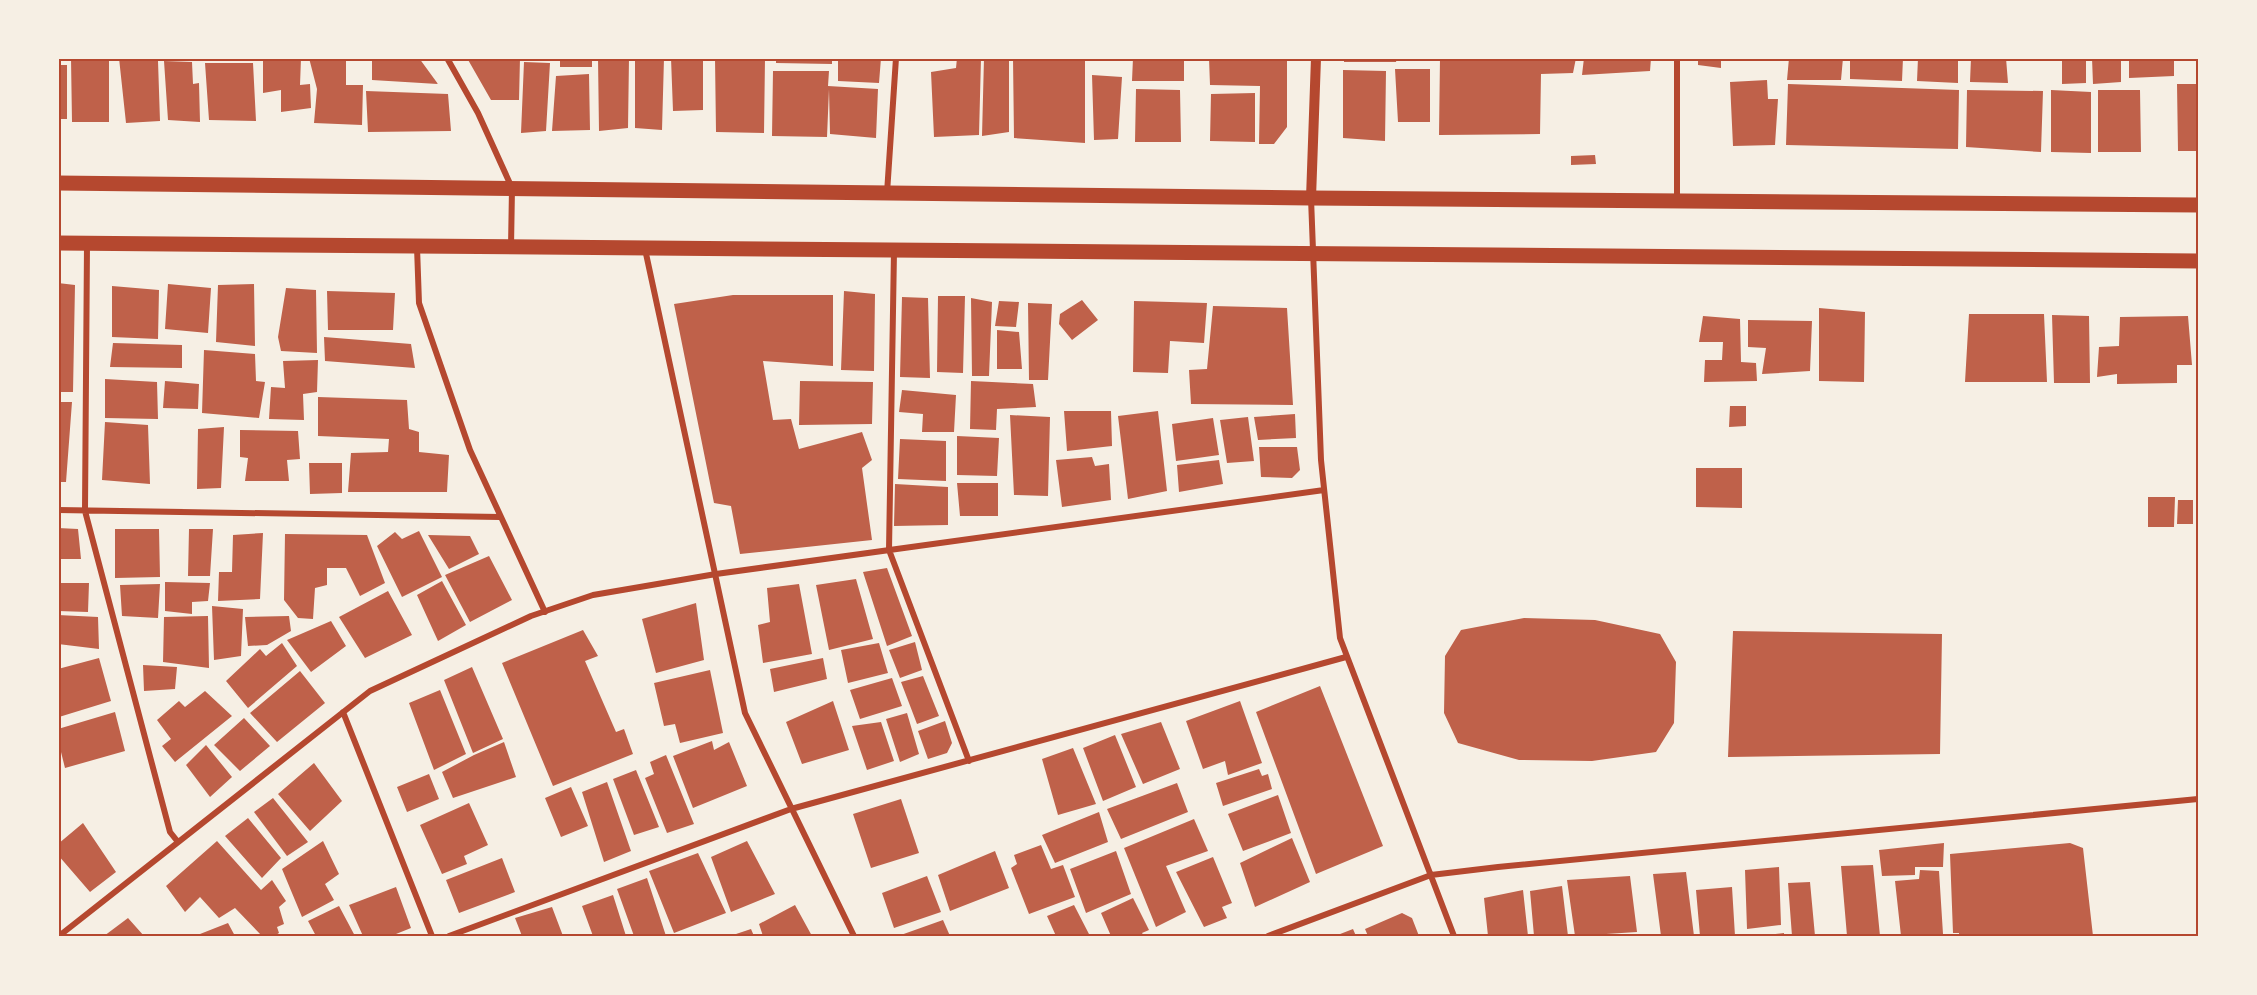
<svg xmlns="http://www.w3.org/2000/svg" width="2257" height="995" font-family="'IBM Plex Sans',sans-serif">
<style>
.building{fill:#bf614a}
.lines{fill:none;stroke-linecap:round;stroke-linejoin:round}
.minor{stroke:#b5482f;stroke-width:6}
.tertiary{stroke:#b5482f;stroke-width:10}
.primary{stroke:#b5482f;stroke-width:15}
.neatline{fill:none;stroke:#b5482f;stroke-width:2}
</style>
<rect width="100%" height="100%" fill="#f6efe4"/>
<path class="building" d="M71,58H109V122H72Z
M119,58L158,61L160,121L126,123Z
M263,58H301L300,85L310,84L311,108L281,112V90L263,93Z
M309,58H346V85H363L362,125L314,123L317,89Z
M372,58H419L438,84L372,80Z
M467,58H520L519,100H491Z
M560,58H592V67H560Z
M598,58H629L628,128L599,131Z
M635,58H664L662,130L635,128Z
M671,58H703V110L673,111Z
M715,58H765L764,133L716,132Z
M776,58H832V64L776,63Z
M838,58H881L879,83L838,81Z
M957,58H981L979,135L934,137L931,72L956,68Z
M984,58H1009V132L982,136Z
M1013,58H1085V143L1014,138Z
M1133,58H1184V81H1132Z
M1209,58H1287V127L1274,144H1259L1260,86L1210,85Z
M1344,58H1397L1396,62H1344Z
M1440,58H1576L1573,73L1541,74L1540,134L1439,135Z
M1584,58H1651L1650,71L1582,75Z
M1698,58H1721V68L1698,65Z
M1789,58H1843L1841,80H1787Z
M1850,58H1903L1902,81L1850,79Z
M1918,58L1958,59V83L1917,81Z
M1971,58H2006L2008,83L1970,82Z
M2062,58H2086V83L2062,84Z
M2092,58H2121V82L2093,84Z
M2129,58H2174V76L2129,78Z
M164,61L192,62L193,84L199,83L200,122L168,120Z
M524,62L550,63L546,131L521,133Z
M205,63H253L256,121L209,120Z
M58,65H67V119H58Z
M1395,69H1430V122H1398Z
M1343,70L1386,71L1385,141L1343,138Z
M773,71H829L828,86L878,89L876,138L830,134L829,89L827,137L772,136Z
M589,74L590,130L552,131L556,76Z
M1092,75L1122,77L1118,139L1094,140Z
M1767,80L1768,99H1778L1775,145L1733,146L1730,82Z
M1788,84L1959,90L1958,149L1786,145Z
M2177,84H2198V151H2178Z
M1136,89L1180,90L1181,142H1135Z
M1967,90L2043,91L2041,152L1966,147Z
M2051,90L2091,92V153L2051,152Z
M2098,90H2140L2141,152H2098Z
M366,91L448,94L451,131L368,132Z
M1255,93V142L1210,141L1211,94Z
M1595,155L1596,164L1571,165V156Z
M58,283L75,285L73,392H58Z
M168,284L211,288L208,333L165,329Z
M254,284L255,346L216,342L218,285Z
M112,286L159,290L158,339L112,337Z
M286,288L316,290L317,353L281,351L278,337Z
M327,291L395,293L393,330H328Z
M844,291L875,294L874,371L841,370Z
M733,295H833V366L763,361L773,420L791,419L799,449L862,432L872,460L862,468L872,540L740,554L731,506L714,503L674,304Z
M938,296H965L963,373L937,372Z
M902,297L928,298L930,378L900,377Z
M971,298L992,302L989,376H972Z
M1082,300L1098,320L1072,340L1059,324L1060,314Z
M999,301L1019,302L1016,327L995,326Z
M1134,301L1207,303L1204,343L1170,341L1168,373L1133,372Z
M1028,303L1052,304L1048,380H1029Z
M1213,306L1287,308L1293,405L1191,404L1189,370L1207,369Z
M1819,308L1865,312L1864,382L1819,381Z
M1969,314H2044L2047,382H1965Z
M2052,315L2089,316L2090,383H2054Z
M1703,316L1740,319L1741,362L1756,363L1757,381L1704,382L1705,360H1722L1723,342H1699Z
M2188,316L2192,365H2177V383L2117,384V374L2097,377L2099,347L2119,346L2120,317Z
M1748,320L1812,321L1810,371L1762,374L1766,348L1748,347Z
M997,330L1019,332L1022,369H997Z
M324,337L411,344L415,368L325,361Z
M113,343L182,345V368L110,367Z
M204,350L255,354L256,381L265,382L259,418L202,413Z
M318,360L317,392L303,394L304,420L269,419L271,387L285,388L283,361Z
M105,379L157,382L158,419L105,418Z
M165,381L199,384L198,409L163,408Z
M800,381L873,382L872,424L799,425Z
M971,381L1033,384L1036,407L997,409L996,430L970,429Z
M902,390L956,395L954,432H922L923,414L899,412Z
M318,397L407,400L409,429L419,432V452L449,455L447,492H348L351,453L388,452L389,439L318,436Z
M58,402H72L66,482H58Z
M1730,406H1746V426L1729,427Z
M1064,411H1111L1112,446L1067,451Z
M1158,411L1167,491L1128,499L1118,416Z
M1295,414L1296,438L1258,440L1254,417Z
M1010,415L1050,417L1048,496L1014,495Z
M1248,417L1254,461L1227,463L1220,420Z
M1213,418L1219,455L1176,461L1172,424Z
M105,422L148,425L150,484L102,480Z
M224,427L221,488L197,489L198,429Z
M240,430L298,431L300,459L287,460L289,481H245L248,458L240,457Z
M957,436L999,438L997,476L957,475Z
M900,439L946,441V481L898,479Z
M1259,447H1297L1300,470L1292,478L1261,477Z
M1092,457L1095,466L1109,464L1111,500L1062,507L1056,460Z
M1219,460L1223,484L1179,492L1177,465Z
M309,463H342V493L310,494Z
M1696,468H1742V508L1696,507Z
M957,483H998V516H960Z
M895,484L948,487V525L894,526Z
M2148,497H2175L2174,527H2148Z
M2178,500H2193V524H2177Z
M58,528L78,529L81,559H58Z
M115,529H159L160,577L115,578Z
M189,529H213L210,576H188Z
M419,531L442,577L402,597L377,546L395,532L402,539Z
M263,533L260,599L218,601L219,572H232L233,535Z
M285,534L367,535L385,583L360,596L346,568H327V585L315,588L313,619L298,618L284,600Z
M428,535L470,536L479,554L449,569Z
M489,556L512,600L470,622L445,575Z
M887,568L912,636L887,646L863,572Z
M856,579L873,639L829,650L816,585Z
M442,581L466,625L438,641L417,595Z
M165,582L210,583L208,601L192,602V614L165,611Z
M58,583H89L88,612L58,611Z
M160,584L158,618L122,616L120,585Z
M799,584L812,654L763,663L758,625L770,622L767,588Z
M388,591L412,635L365,658L339,617Z
M696,603L704,660L656,673L642,619Z
M212,606L243,609L241,656L214,660Z
M58,615L98,617L99,649L58,644Z
M208,616L209,668L163,662L164,617Z
M289,616L291,631L267,645L248,646L245,617Z
M1524,618L1595,620L1660,634L1676,662L1674,723L1656,752L1592,761L1519,760L1458,743L1444,713L1445,656L1461,630Z
M331,621L346,646L311,672L287,640Z
M583,630L598,656L585,661L616,732L624,729L633,754L553,786L502,663Z
M1733,631L1942,634L1940,754L1728,757Z
M915,642L922,670L900,678L889,650Z
M282,643L297,666L248,708L226,681L260,649L266,656Z
M879,643L888,673L848,683L841,650Z
M99,658L111,701L59,717L58,669Z
M823,658L827,679L774,692L770,669Z
M143,665L177,667L175,689L144,691Z
M472,667L503,739L473,753L444,680Z
M710,670L723,733L680,743L675,724L664,726L654,683Z
M300,671L325,703L277,742L250,713Z
M923,676L939,716L917,724L901,682Z
M892,678L902,706L860,719L850,690Z
M1320,686L1383,846L1316,874L1256,712Z
M440,690L466,754L434,770L409,703Z
M205,691L232,716L175,762L162,746L171,739L157,720L179,701L185,707Z
M833,701L849,750L802,764L786,722Z
M1240,701L1262,763L1228,775L1225,761L1203,769L1186,721Z
M115,712L125,751L65,768L58,740V729Z
M907,713L919,754L900,762L886,719Z
M244,718L270,746L240,771L214,745Z
M945,721L952,743L947,753L928,759L918,731Z
M881,722L894,761L867,770L852,726Z
M1161,722L1180,769L1143,784L1121,734Z
M1115,735L1136,787L1103,801L1083,748Z
M712,741L714,750L729,742L747,786L693,808L673,756Z
M504,742L516,777L453,798L442,772L474,755Z
M206,745L232,777L210,797L186,765Z
M1073,748L1096,804L1058,815L1042,759Z
M666,755L694,824L667,833L645,778L654,774L650,762Z
M314,763L342,801L310,831L278,794Z
M1259,769L1262,776L1268,774L1272,789L1223,806L1216,783Z
M636,770L659,827L634,835L613,779Z
M429,774L439,799L407,812L397,787Z
M607,782L631,851L604,862L582,792Z
M1177,783L1188,812L1121,839L1107,809Z
M571,787L588,826L561,837L545,798Z
M1278,795L1291,833L1243,851L1228,814Z
M273,798L308,842L287,856L254,812Z
M901,799L919,853L871,868L853,814Z
M469,803L488,845L464,856L467,864L442,874L420,825Z
M1099,812L1108,842L1055,863L1042,835Z
M248,818L281,858L262,878L225,836Z
M1194,819L1208,851L1166,866L1186,912L1156,927L1124,848Z
M83,823L116,872L90,892L58,855V844Z
M1292,838L1310,882L1255,907L1240,863Z
M217,841L261,890L272,880L286,901L279,907L284,924L277,927L279,933L274,936H262L235,908L219,918L200,897L185,912L166,886Z
M323,841L339,874L325,884L334,900L302,917L282,869Z
M747,841L775,894L731,912L711,857Z
M1944,843L1943,867H1915V875L1882,876L1879,850Z
M2070,843L2083,848L2093,936H1959V933H1953L1950,854Z
M1041,845L1051,869L1063,865L1075,897L1029,914L1011,868L1017,864L1014,855Z
M995,851L1009,888L950,911L938,875Z
M1116,851L1131,894L1086,913L1070,869Z
M698,853L726,913L674,933L649,871Z
M1213,857L1232,903L1222,907L1227,918L1204,927L1176,872Z
M502,858L515,892L459,913L446,880Z
M1873,865L1880,936H1847L1841,866Z
M1779,867L1781,925L1747,929L1745,870Z
M1920,870L1939,871L1943,934L1901,936L1895,881L1919,879Z
M1686,872L1694,936H1661L1653,874Z
M927,876L941,912L894,928L882,893Z
M1630,876L1637,932L1575,936L1567,880Z
M647,878L666,936H634L617,889Z
M1810,882L1815,936H1792L1788,883Z
M1562,886L1568,936H1534L1530,891Z
M396,887L411,928L391,936H363L349,905Z
M1732,887L1735,936H1700L1696,890Z
M1523,890L1528,936H1488L1484,898Z
M613,895L626,936H593L582,906Z
M1133,898L1149,930L1142,933L1144,936H1111L1101,913Z
M795,905L812,936H763L759,924Z
M1074,905L1090,936H1056L1047,916Z
M339,906L355,936H316L308,921Z
M552,907L563,936H522L515,918Z
M1402,913L1412,918L1419,936H1368L1365,929Z
M128,918L144,936H104Z
M943,920L950,936H898Z
M228,923L235,936H201L200,934Z
M751,929L754,936H730Z
M1353,929L1356,936H1335Z
M1784,933V936H1766V935Z"/>
<g class="lines">
<path class="minor" d="M447,58L478,113L512,188L511,247
M887,193L896,58
M1311,198L1321,460L1340,638L1454,936
M1677,200V58
M87,245L85,511L170,832L178,842
M417,247L419,303L470,450L545,612
M645,249L745,713L854,936
M894,251L889,550L969,761
M58,510L500,517
M343,712L432,936
M59,936L370,691L531,616L593,595L716,574L1324,490
M449,936L791,809L1346,657
M1268,936L1431,875L1498,867L2198,799"/>
<path class="tertiary" d="M1311,198L1316,58"/>
<path class="primary" d="M58,183L1311,198L2198,205
M58,243L2198,261"/>
</g>
<rect width="2257" height="995" fill="none" stroke="#f6efe4" stroke-width="120"/>
<rect x="60" y="60" width="2137" height="875" class="neatline"/>
</svg>
